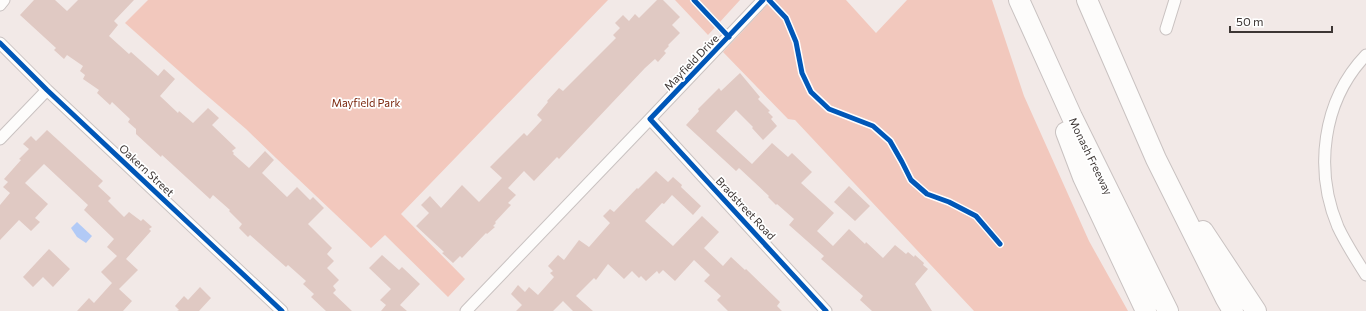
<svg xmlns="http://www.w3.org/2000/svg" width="1366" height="311" font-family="Commissioner,sans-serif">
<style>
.green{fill:#f2c8bd}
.water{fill:#b2caf6}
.building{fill:#e0c9c3}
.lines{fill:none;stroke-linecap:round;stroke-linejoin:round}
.lane-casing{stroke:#c9c2c1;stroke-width:8}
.street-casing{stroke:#c9c2c1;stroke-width:13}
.highway-casing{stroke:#c9c2c1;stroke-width:22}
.lane{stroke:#fdfcfb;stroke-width:5.5}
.street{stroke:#fdfcfb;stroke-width:11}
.highway{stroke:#fdfcfb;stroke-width:20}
.cycleway-casing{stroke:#fff;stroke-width:8}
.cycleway{stroke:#0057b8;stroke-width:5}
.labels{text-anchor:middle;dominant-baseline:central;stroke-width:3.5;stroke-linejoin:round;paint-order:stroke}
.street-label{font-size:11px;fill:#3d3634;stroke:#fff}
.park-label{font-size:11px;fill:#79240b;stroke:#fff}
</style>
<rect width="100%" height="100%" fill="#f2e9e7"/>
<path class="green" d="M148,0H608L401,214L465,279L448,297L385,235L371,248L276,158L246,129L197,87L125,23Z
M675,0H740L708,35Z
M772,0H846L876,33L907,0H992L1024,96L1089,241L1128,311H974L795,120L788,119L723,52Z"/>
<path class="water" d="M77,222L92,236L86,243L77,237L71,228Z"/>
<path class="building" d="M34,0H55L67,11L78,0H134L114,21L118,25L109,36L129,54L131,52L158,76L164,69L175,79L160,96L178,113L179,111L193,123L208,108L219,118L212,125L236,148L232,151L234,153L233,154L249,168L265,151L274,160L262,173L287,197L297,187L310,200L313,197L324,208L308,224L332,248L327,254L334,261L327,268L339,280L333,286L336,290L333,293L352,311H326L311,297L314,294L303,284L306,281L288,265L286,267L250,235L248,237L239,228L242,224L229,211L230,210L213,195L210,199L162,155L161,157L136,134V129L128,122L130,119L112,102L110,105L97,93L99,90L83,79L85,75L80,71L83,66L67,55L64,59L54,50L56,48L20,15Z
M657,0H663L680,17L672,25L680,33L668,45L669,46L664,51L666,53L658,62L655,59L645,68L559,159L557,157L534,181L524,171L508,188L516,195L508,203L511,205L495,222L496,223L493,226L495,227L487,234L486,233L462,258L460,256L453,263L442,253L444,252L416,226L429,213L421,205L430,196L441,208L462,185L479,202L502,178L490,167L524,133L527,136L542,120L537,115L548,102L547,101L559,88L563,91L616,38L613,35L620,28L615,23L623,15L629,21L635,14L639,18Z
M740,73L760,97L758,99L770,111L768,112L773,117L771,119L777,126L763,140L752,128L753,127L736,110L716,131L752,164L772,143L788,157L792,153L812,172L801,183L834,213L817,231L833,246L849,229L865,244L866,242L883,258L895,245L906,254L908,252L914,257L915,255L924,263L923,265L928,269L915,284L932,311H872L860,300L863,296L821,259L824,256L789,225L794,219L777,204L776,205L768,197L769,196L739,168L736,171L686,125L699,111L698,109L719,88L721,91Z
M47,130L103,181L98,186L111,198L108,201L124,217L129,212L141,221L143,219L152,227L149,229L151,231L126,259L138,270L119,289L132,301L123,311H77L89,298L94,303L112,283L101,272L117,256L107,247L114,239L84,210L88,205L44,164L25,183L48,204L35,218L40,222L31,231L19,220L0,240V205L10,193L3,187L8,182L4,179L21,160L19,159L29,149L23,144L31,136L36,141Z
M656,171L668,182L673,177L682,185L681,187L701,206L693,215L672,195L664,204L662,203L645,221L673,246L702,216L719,232L704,248L723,266L731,257L745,270L746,269L780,302L777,306L782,311H728L717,300L721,296L704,281L710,275L694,260L675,281L663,270L659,274L657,271L646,281L641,276L639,278L632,271L624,279L608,264L596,280L594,278L576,296L593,311H573L563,301L553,311H516L522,305L511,294L518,285L525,292L529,287L538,295L554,277L550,273L553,271L548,266L558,255L564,260L579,240L589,247L610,223L603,216L610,209L614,212L637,188L638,189Z
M849,186L870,206L855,221L834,202Z
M49,249L70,269L53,287L43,277L33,287L23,277Z
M382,255L399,270L402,267L420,284L400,305L407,311H381L386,305L380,300L391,289L369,268Z
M200,287L211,298L199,311H177L179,310L175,306L184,296L188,300Z"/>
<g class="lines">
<g class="lane-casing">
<path id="lane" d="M694,0L729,37"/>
</g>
<g class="street-casing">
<path id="street" d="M0,5L4,0
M1166,29L1175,0
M0,43L47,90L282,311
M1366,55C1322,101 1314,170 1338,227C1346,244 1356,259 1366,275
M650,119L826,311
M0,139L47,90
M466,311L650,119L763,0"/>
</g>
<g class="highway-casing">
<path id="highway" d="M1019,0L1072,117L1168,311
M1087,0L1156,159L1226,299L1233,311
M1066,132L1083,177L1146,311
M1203,231L1256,311"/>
</g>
<use href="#lane" class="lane"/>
<use href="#street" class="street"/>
<use href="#highway" class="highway"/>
<g class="cycleway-casing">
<path id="cycleway" d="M694,0L729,37
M763,0L650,119L826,311
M769,0L786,18L796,42L802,73L811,92L829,109L873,126L890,141L902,162L911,180L927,194L949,202L976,216L1000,244
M0,43L47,90L282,311"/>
</g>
<use href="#cycleway" class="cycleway"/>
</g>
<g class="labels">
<g class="street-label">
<text transform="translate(691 62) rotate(-46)">Mayfield Drive</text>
<text transform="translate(1091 156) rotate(64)">Monash Freeway</text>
<text transform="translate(147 170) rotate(43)">Oakern Street</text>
<text transform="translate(746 208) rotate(47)">Bradstreet Road</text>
</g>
<g class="park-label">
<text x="366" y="102">Mayfield Park</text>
</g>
</g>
<path d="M1230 26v6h102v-6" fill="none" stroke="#3d3634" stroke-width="2"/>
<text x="1236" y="26" font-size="12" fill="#3d3634" stroke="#ffffff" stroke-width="3" paint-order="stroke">50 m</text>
</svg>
